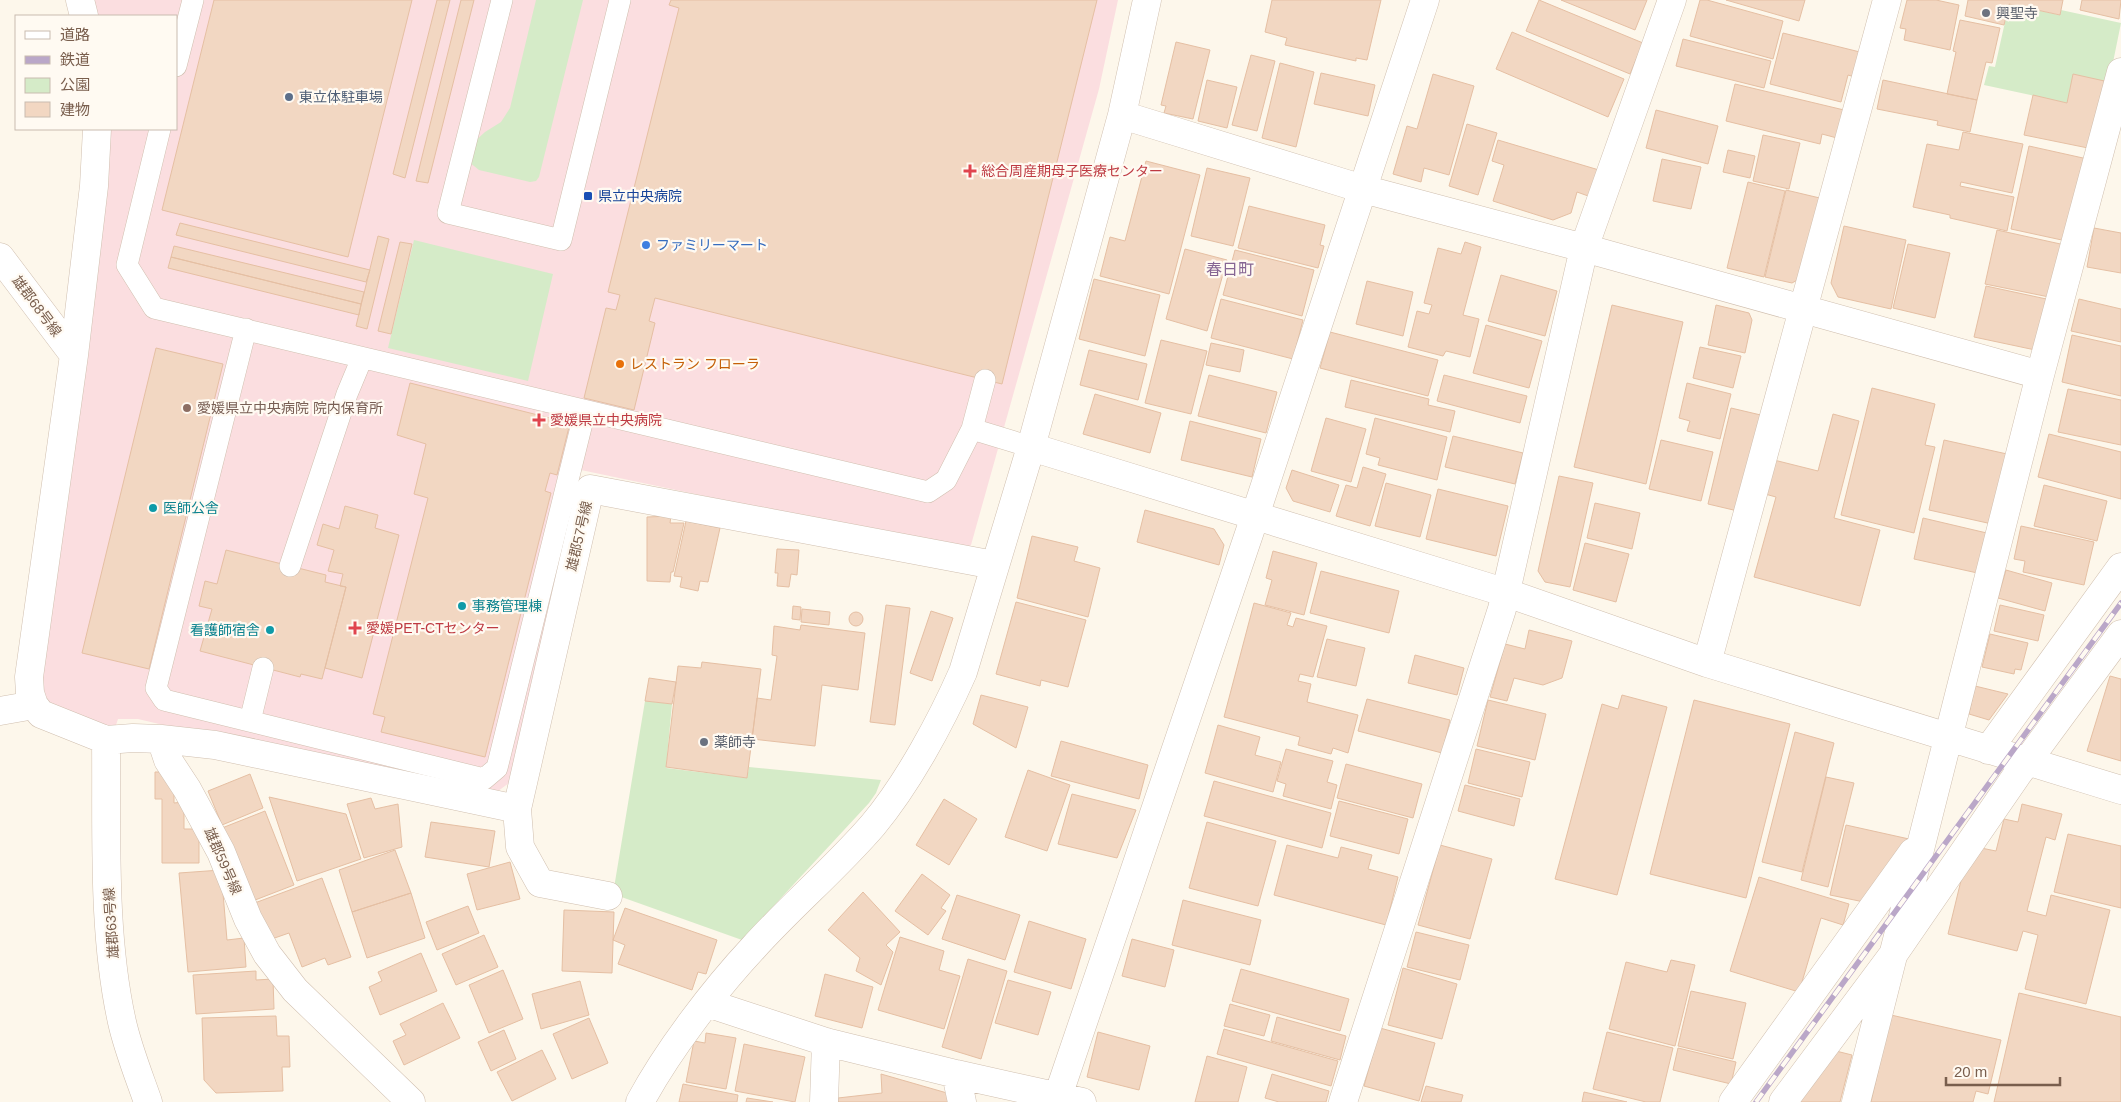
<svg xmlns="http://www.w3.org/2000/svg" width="2121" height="1102" font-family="Helvetica,'Noto Sans JP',sans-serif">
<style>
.medical{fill:#fbdee0}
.green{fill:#d5ebc8}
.building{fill:#f2d7c2;stroke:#e5bfa3}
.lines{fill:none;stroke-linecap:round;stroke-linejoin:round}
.service-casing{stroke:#d0bfaf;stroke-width:22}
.minor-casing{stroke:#d0bfaf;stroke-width:29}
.service{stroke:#fff;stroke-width:21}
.minor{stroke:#fff;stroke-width:28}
.rail-casing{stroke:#baa7c8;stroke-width:5.5}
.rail{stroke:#fffaf2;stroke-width:4;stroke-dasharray:11;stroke-linecap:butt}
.worship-dot{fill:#6b7280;stroke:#fffaf2;stroke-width:2}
.service-dot{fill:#5c6f8a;stroke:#fffaf2;stroke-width:2}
.health-dot{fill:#e0444e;stroke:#fffaf2;stroke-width:2}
.transit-dot{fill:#1a4fb4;stroke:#fffaf2;stroke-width:2}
.shop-dot{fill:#3f7fe0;stroke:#fffaf2;stroke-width:2}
.food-dot{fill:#e8710a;stroke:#fffaf2;stroke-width:2}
.education-dot{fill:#8d6e63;stroke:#fffaf2;stroke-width:2}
.culture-dot{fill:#0f9aa8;stroke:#fffaf2;stroke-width:2}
.labels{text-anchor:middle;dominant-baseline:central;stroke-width:4.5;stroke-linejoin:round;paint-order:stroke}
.worship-label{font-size:14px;fill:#5b616d;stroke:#fffaf2;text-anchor:start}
.service-label{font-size:14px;fill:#4e5e75;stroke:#fffaf2;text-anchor:start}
.health-label{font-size:14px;fill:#be3a42;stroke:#fffaf2;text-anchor:start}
.transit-label{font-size:14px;fill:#164399;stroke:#fffaf2;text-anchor:start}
.shop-label{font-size:14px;fill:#366cbe;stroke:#fffaf2;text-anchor:start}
.street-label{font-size:14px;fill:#795e4d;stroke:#fffaf2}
.food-label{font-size:14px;fill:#c56008;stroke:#fffaf2;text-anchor:start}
.education-label{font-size:14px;fill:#785e54;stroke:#fffaf2;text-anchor:start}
.culture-label{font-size:14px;fill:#0d838f;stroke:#fffaf2;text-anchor:start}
.quarter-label{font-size:16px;fill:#866694;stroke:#fffaf2}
</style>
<rect width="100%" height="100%" fill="#fdf7eb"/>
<path class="medical" d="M91,0H1118L1099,89L971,545L961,550L581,470L509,783L490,797L231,741L138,719H118L115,728L51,713L32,683L110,129H176V16H96Z"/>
<path class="green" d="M536,0H583L539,177L536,181L530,182L479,170L469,162L473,143L485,132L501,122L510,108Z
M2009,4L2059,15L2061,10L2121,23L2109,82L2067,103L1984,85L1989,66L1995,67Z
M414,240L553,274L528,381L388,348Z
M645,701L672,704L666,768L747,778L749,767L881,780L876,793L869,803L742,940L613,894Z"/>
<path class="building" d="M214,0H412L348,257L162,210Z
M437,0H450L405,178L393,174Z
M461,0H474L428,183L416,181Z
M671,0H1097L1002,384L655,298L649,321L655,323L634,410L584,398L606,308L616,310L620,295L608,292L679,8L669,5Z
M1272,0H1381L1367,60L1356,58V61L1285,45L1287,38L1265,32Z
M1539,0L1643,43L1630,74L1526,31Z
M1561,0H1647L1635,30Z
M1700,0H1707L1783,21L1773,59L1690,36Z
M1726,0H1805L1799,21Z
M1907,0H1936L1959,5L1950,50L1904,40L1906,29L1900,28Z
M1968,0H2063L2060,15L2009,4L2004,25L1965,16Z
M2082,0H2121L2119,19L2080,10Z
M1960,20L2000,28L1992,63L1986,62L1977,100L1947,94L1956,52L1953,51Z
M1512,32L1624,79L1608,117L1496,69Z
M1783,33L1864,53L1858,78L1848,75L1841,102L1770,84Z
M1683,39L1771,61L1764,88L1676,66Z
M1176,42L1210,50L1193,119L1164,113L1166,106L1161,105Z
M1251,55L1275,61L1257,131L1232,125Z
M1280,63L1314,72L1296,147L1262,138Z
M1321,73L1375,85L1368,116L1314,104Z
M1433,74L1474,86L1449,175L1424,168L1421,182L1393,174L1407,126L1417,129Z
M2073,74L2109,82L2093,149L2024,135L2033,95L2067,103Z
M1207,80L1237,87L1227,128L1198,121Z
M1883,80L1977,100L1970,132L1937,125L1938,121L1877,109Z
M1735,84L1844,110L1837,138L1822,134L1820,144L1726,121Z
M1656,110L1718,126L1708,164L1646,148Z
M1467,124L1497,133L1478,195L1449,186Z
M1963,132L2023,144L2012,193L1961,182L1960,186L2014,197L2007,231L1950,218V215L1913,207L1927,144L1959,150Z
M1763,135L1800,143L1789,189L1753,181Z
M1498,140L1599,170L1591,197L1577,192L1571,213L1553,220L1493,201L1504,165L1492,161Z
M2029,146L2092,160L2071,242L2011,229Z
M1728,150L1755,156L1750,178L1723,172Z
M1662,159L1701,167L1691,209L1653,201Z
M1146,161L1200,175L1169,294L1100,276L1110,237L1125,241Z
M1207,168L1250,178L1233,246L1191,236Z
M1748,182L1785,191L1764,277L1727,268Z
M1786,190L1824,199L1806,275L1792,283L1765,277Z
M1249,206L1325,225L1320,245L1324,246L1318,268L1238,248Z
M180,223L370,270L366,282L176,235Z
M1844,226L1906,240L1891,309L1838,297L1831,283Z
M2094,228L2121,233V273L2087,267Z
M1997,230L2065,245L2054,298L1985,284Z
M378,236L389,239L367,329L356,326Z
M400,242L412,244L391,334L378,331Z
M1465,242L1481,247L1463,315L1479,319L1470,357L1446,351L1443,356L1408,347L1417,311L1429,314L1432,305L1424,303L1438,248L1461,254Z
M1908,244L1950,253L1935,318L1893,308Z
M174,246L364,292L361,304L171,257Z
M1185,249L1227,260L1207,331L1166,319Z
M1235,250L1314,270L1302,316L1223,295Z
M171,257L361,304L359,315L168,268Z
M1501,275L1557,291L1545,336L1488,321Z
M1094,279L1160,295L1145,356L1079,339Z
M1367,281L1413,292L1403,336L1356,324Z
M1986,286L2051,300L2040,351L1974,337Z
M1221,299L1303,320L1293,359L1211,338Z
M2079,299L2121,309V342L2071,331Z
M1612,305L1683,322L1646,484L1574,467Z
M1716,305L1749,313L1752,320L1745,353L1708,345Z
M1486,325L1542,341L1529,388L1473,373Z
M1330,332L1438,360L1428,396L1320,368Z
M2072,335L2121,346V396L2062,382Z
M1161,340L1207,351L1191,414L1145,403Z
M1211,343L1244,350L1240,372L1206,365Z
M1700,347L1741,356L1733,388L1693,378Z
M156,348L223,364L149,669L82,653Z
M1089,350L1147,364L1138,400L1080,385Z
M1209,375L1277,392L1266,433L1198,416Z
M1444,375L1527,396L1520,423L1437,401Z
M1351,380L1429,399L1428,405L1455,411L1450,432L1345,407Z
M410,383L570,423L557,475L550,473L545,491L551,493L485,757L381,732L385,717L373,714L428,498L414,494L426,444L397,435Z
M1687,383L1731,394L1720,439L1687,431L1690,421L1679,418Z
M1872,388L1935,404L1925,445L1935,447L1914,533L1841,515Z
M2068,389L2121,400V445L2058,432Z
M1095,394L1161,413L1150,453L1083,434Z
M1731,408L1765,416L1742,512L1708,504Z
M1833,414L1859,421L1834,518L1880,530L1860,606L1754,577L1776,497L1765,494L1774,460L1818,471Z
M1326,418L1366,429L1351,482L1311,471Z
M1375,418L1447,437L1437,480L1378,465L1380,458L1366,454Z
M1190,421L1261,439L1252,477L1181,460Z
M2049,434L2121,452V499L2038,477Z
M1453,436L1523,453L1515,484L1445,467Z
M1661,440L1713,452L1701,501L1649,489Z
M1944,440L2007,454L1992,524L1929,510Z
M1363,467L1386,474L1370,526L1336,516L1346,485L1357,488Z
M1292,470L1339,485L1330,512L1293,501L1286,488Z
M1559,476L1593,483L1570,587L1545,582L1538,571Z
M1386,483L1431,495L1420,537L1375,526Z
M2044,485L2107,501L2097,541L2034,526Z
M1438,489L1508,506L1496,556L1426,539Z
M1595,503L1640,513L1632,549L1587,538Z
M345,506L378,515L375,528L399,535L362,678L325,668L346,587L340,586L343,574L328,571L334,550L317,545L323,524L339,529Z
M1145,510L1214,529L1224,545L1219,565L1137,542Z
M671,516L670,523H684L673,572H671L670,582L647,581V517Z
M1923,518L1991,534L1982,574L1914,559Z
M686,521L720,528L708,582L700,581L698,591L680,587L682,577L674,576Z
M2021,526L2094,542L2084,585L2023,572L2025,561L2014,559Z
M1032,536L1078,547L1074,561L1100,568L1088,617L1017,598Z
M1585,543L1629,554L1616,602L1573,590Z
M777,549L799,550L797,575L791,574L789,587L777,586L778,573H775Z
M226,550L326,575L325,582L346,587L322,679L301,674L300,677L200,651L212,609L199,606L205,581L217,584Z
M1273,551L1317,563L1304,615L1265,605L1272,580L1266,578Z
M2006,570L2052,583L2045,611L1998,598Z
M1321,571L1399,591L1389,633L1310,613Z
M1016,602L1086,620L1068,687L1041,680L1040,686L996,674Z
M1254,603L1291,613L1287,625L1293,627L1296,618L1327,626L1313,677L1300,674L1298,681L1311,684L1307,702L1358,715L1348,753L1333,748L1331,754L1298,745L1300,737L1224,717Z
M886,605L910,608L895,725L870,722Z
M2000,605L2044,615L2038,641L1994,631Z
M793,606L801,607L800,620L792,619Z
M802,609L830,612L829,625L801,622Z
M931,611L953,618L932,681L910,673Z
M849 619a7 7 0 1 1 14 0a7 7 0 1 1-14 0Z
M801,625L865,633L858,690L822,685L815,746L752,739L757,698L771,700L777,656L772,655L774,626L800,630Z
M1529,630L1572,641L1562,678L1543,685L1514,678L1507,701L1490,697L1505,644L1525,649Z
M1990,634L2028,643L2021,670L2015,669L2014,674L1982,667Z
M1327,639L1365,648L1356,686L1317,677Z
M1415,655L1464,668L1457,695L1408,683Z
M702,662L761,669L747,778L666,767L678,666L701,668Z
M2110,676L2121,679V761L2087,751Z
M649,678L676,682L672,704L645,701Z
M1975,686L2008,694L1989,720L1969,714Z
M981,695L1028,707L1016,748L973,724Z
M1622,695L1667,707L1617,895L1555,879L1602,704L1618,709Z
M1367,699L1450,720L1442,753L1358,731Z
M1488,700L1546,714L1535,760L1477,746Z
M1694,700L1790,724L1746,898L1650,874Z
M1218,725L1260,737L1255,755L1281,762L1273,792L1205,773Z
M1795,732L1834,743L1802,872L1762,862Z
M1061,741L1148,765L1139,799L1051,776Z
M1286,749L1333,761L1327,782L1337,785L1331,809L1283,796L1286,784L1277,781Z
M1476,749L1530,762L1522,797L1468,783Z
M1346,764L1422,784L1413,818L1337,798Z
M1028,770L1070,785L1047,851L1005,837Z
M155,772H164L174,787V803L184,802V829H199V863H162V799H155Z
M250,774L263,808L222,825L208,791Z
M1826,777L1854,783L1828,887L1801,880Z
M1214,781L1331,813L1322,848L1204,816Z
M1465,785L1520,799L1514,826L1458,811Z
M1072,794L1136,810L1117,858L1058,844Z
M269,797L346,814L361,859L297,881Z
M371,798L375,809L398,804L402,847L364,858L347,804Z
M944,799L977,819L949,865L916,845Z
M1339,801L1408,819L1399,854L1330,836Z
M2022,804L2062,814L2055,840L2046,837L2027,911L2046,916L2051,895L2110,910L2086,1004L2025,989L2038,935L2023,931L2017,951L1948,934L1965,864L1976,847L1996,851L2004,819L2018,822Z
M265,811L294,885L250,902L222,828Z
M431,822L495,831L489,867L425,857Z
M1207,822L1276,841L1258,906L1189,888Z
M1846,825L1909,839L1869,903L1830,895Z
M2068,834L2121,846V908L2054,892Z
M1287,845L1338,858L1341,847L1372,855L1368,869L1398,877L1386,925L1274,895Z
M1440,845L1492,859L1470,939L1418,925Z
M395,850L411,893L352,912L339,870Z
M510,862L520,899L477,910L467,874Z
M221,870L227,940L244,938L246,967L188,972L179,873Z
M922,874L950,895L941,908L946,911L928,935L895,911Z
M1759,877L1849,904L1843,925L1821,918L1799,992L1730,971Z
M322,878L351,957L328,965L325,958L302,967L289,933L266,941L252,904Z
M863,892L900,932L886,945L893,952L881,985L856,971L860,958L828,930Z
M411,893L425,938L367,958L352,912Z
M957,895L1020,915L1005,960L942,939Z
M1183,900L1261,920L1250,965L1172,945Z
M468,906L479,933L437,950L426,922Z
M625,908L717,940L706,974L698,972L692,990L618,964L625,945L613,940Z
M564,910L614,912L612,973L562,971Z
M1029,921L1086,939L1071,989L1014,972Z
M1416,932L1469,945L1460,980L1407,967Z
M484,935L498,967L456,985L442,954Z
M900,937L944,951L939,970L960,976L944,1029L878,1010Z
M1132,939L1174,950L1165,987L1122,976Z
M421,953L437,991L380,1015L369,987L382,981L378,972Z
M968,959L1007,971L981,1059L942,1047Z
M1671,960L1695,965L1675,1046L1609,1029L1626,962L1667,972Z
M1403,968L1457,984L1442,1039L1388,1025Z
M1241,969L1349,999L1340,1031L1232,1001Z
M503,970L523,1019L489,1033L469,985Z
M256,971V980L273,979L274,1009L196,1014L193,975Z
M825,974L873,987L862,1028L815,1016Z
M1008,980L1051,992L1038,1035L995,1023Z
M580,981L589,1015L541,1029L532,994Z
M1691,991L1746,1003L1733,1059L1678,1046Z
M2019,993L2121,1017V1102H1994Z
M443,1003L460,1038L404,1065L393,1041L406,1035L400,1024Z
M1230,1004L1270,1015L1264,1036L1224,1026Z
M1891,1015L2001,1040L1988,1094L1976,1091L1973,1102H1871Z
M276,1016L277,1036H289L290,1067H282L283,1091L216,1093L204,1080L202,1018Z
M1277,1017L1346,1036L1340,1060L1271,1041Z
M589,1018L608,1063L572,1079L553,1034Z
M1380,1028L1435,1043L1419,1101L1364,1086Z
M1224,1029L1338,1061L1331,1086L1217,1054Z
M504,1030L516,1059L491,1071L478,1042Z
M1098,1032L1150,1046L1139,1090L1087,1077Z
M1607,1032L1673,1048L1660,1102H1646L1593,1089Z
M706,1033L736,1038L726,1089L686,1082L694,1041L705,1043Z
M744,1044L805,1057L795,1102L735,1091Z
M1678,1048L1736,1062L1731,1084L1673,1070Z
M542,1050L556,1079L512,1101L497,1072Z
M1832,1050L1852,1055L1840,1102H1793Z
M1207,1056L1247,1067L1238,1102H1195Z
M881,1074L947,1093L949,1102H838V1098L882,1093Z
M1272,1074L1329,1091L1326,1102H1279L1265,1098Z
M683,1084L738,1095L737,1102H679Z
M1426,1086L1463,1095L1461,1102H1421Z
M1584,1092L1627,1102H1582Z
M747,1098L773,1102H746Z"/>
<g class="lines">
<g class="service-casing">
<path id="service" d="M502,0L448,213L561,240L620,0
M176,66L193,0
M160,129L127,265L154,308L928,492L946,480L972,429L985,380
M246,329L156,688L164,700L484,779L497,768L585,411
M972,429L1031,447
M290,566L347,394L362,358
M250,721L263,668"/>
</g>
<g class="minor-casing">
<path id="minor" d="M80,0L84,16
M1122,115L1363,189L1584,248L2040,375
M0,257L74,355
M1031,447L1507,593L1707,663L2121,790
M1707,663L1887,0
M34,705L30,693L29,677L74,355L94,186L97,129
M0,711L34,705L41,714L106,740L133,738L161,739L168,760L187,789L221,852L248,919L267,954L295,990L411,1102
M161,739L215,745L517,809
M106,740C107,832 102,932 122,1022C128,1049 139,1076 148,1102
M1988,750L2121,567
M608,896L540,883L520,847L517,809L590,489L994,565
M707,1003L826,1042L956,1074L1082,1102
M956,1074L962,1102
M1058,1096L1250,531L1425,0
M640,1102C668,1050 714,990 754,947C792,905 836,868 873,825C908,783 941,722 963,672L1031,447L1122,115L1147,0
M824,1102L826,1042
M1343,1102L1502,609L1584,248L1672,0
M1733,1102L1913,852
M1783,1102L1895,952L2017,775L2121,634
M1856,1102L2040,375L2121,72"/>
</g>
<use href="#service" class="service"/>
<use href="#minor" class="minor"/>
<g class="rail-casing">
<path id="rail" d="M1756,1102L2121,603"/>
</g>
<use href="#rail" class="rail"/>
</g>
<g class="worship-dot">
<circle cx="1986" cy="13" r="5"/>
<circle cx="704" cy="742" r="5"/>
</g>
<circle class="service-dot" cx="289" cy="97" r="5"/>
<g class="health-dot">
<path d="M967.5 163.5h5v5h5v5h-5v5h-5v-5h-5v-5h5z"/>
<path d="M536.5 412.5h5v5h5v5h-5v5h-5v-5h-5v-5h5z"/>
<path d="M352.5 620.5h5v5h5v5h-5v5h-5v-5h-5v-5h5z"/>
</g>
<rect class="transit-dot" x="583" y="191" width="10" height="10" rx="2.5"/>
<circle class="shop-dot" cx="646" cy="245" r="5"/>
<circle class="food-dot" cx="620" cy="364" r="5"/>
<circle class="education-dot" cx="187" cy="408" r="5"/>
<g class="culture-dot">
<circle cx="153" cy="508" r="5"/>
<circle cx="462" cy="606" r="5"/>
<circle cx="270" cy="630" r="5"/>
</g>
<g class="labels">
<g class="worship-label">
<text x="1996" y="13">興聖寺</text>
<text x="714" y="742">薬師寺</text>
</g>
<g class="service-label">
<text x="299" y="97">東立体駐車場</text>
</g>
<g class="health-label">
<text x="981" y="171">総合周産期母子医療センター</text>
<text x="550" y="420">愛媛県立中央病院</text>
<text x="366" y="628">愛媛PET-CTセンター</text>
</g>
<g class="transit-label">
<text x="598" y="196">県立中央病院</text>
</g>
<g class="shop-label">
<text x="656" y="245">ファミリーマート</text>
</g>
<g class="street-label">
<text transform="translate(37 306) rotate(53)">雄郡68号線</text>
<text transform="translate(579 536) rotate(-77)">雄郡57号線</text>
<text transform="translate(223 861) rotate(66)">雄郡59号線</text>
<text transform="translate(111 923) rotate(-94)">雄郡63号線</text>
</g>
<g class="food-label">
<text x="630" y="364">レストラン フローラ</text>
</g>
<g class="education-label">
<text x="197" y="408">愛媛県立中央病院 院内保育所</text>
</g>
<g class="culture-label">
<text x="163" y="508">医師公舎</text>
<text x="472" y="606">事務管理棟</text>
<text x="260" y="630" text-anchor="end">看護師宿舎</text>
</g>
<g class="quarter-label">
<text x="1230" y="269">春日町</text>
</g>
</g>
<rect x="15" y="15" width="162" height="115" fill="#fffaf2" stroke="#c9bcb0"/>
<rect x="25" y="31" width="25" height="8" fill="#ffffff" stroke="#c9bcb0"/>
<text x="60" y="40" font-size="15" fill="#795e4d">道路</text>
<rect x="25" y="56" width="25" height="8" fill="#baa7c8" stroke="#c9bcb0"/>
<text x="60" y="65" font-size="15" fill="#795e4d">鉄道</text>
<rect x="25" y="78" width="25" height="15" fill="#d5ebc8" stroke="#c9bcb0"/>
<text x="60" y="90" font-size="15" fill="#795e4d">公園</text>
<rect x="25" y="102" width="25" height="15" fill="#f2d7c2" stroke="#c9bcb0"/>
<text x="60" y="115" font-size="15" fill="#795e4d">建物</text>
<path d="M1946 1077v8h114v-8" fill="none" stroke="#795e4d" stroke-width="2.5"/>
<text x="1954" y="1077" font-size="15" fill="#795e4d" stroke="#fffaf2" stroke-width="4" paint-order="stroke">20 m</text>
</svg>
